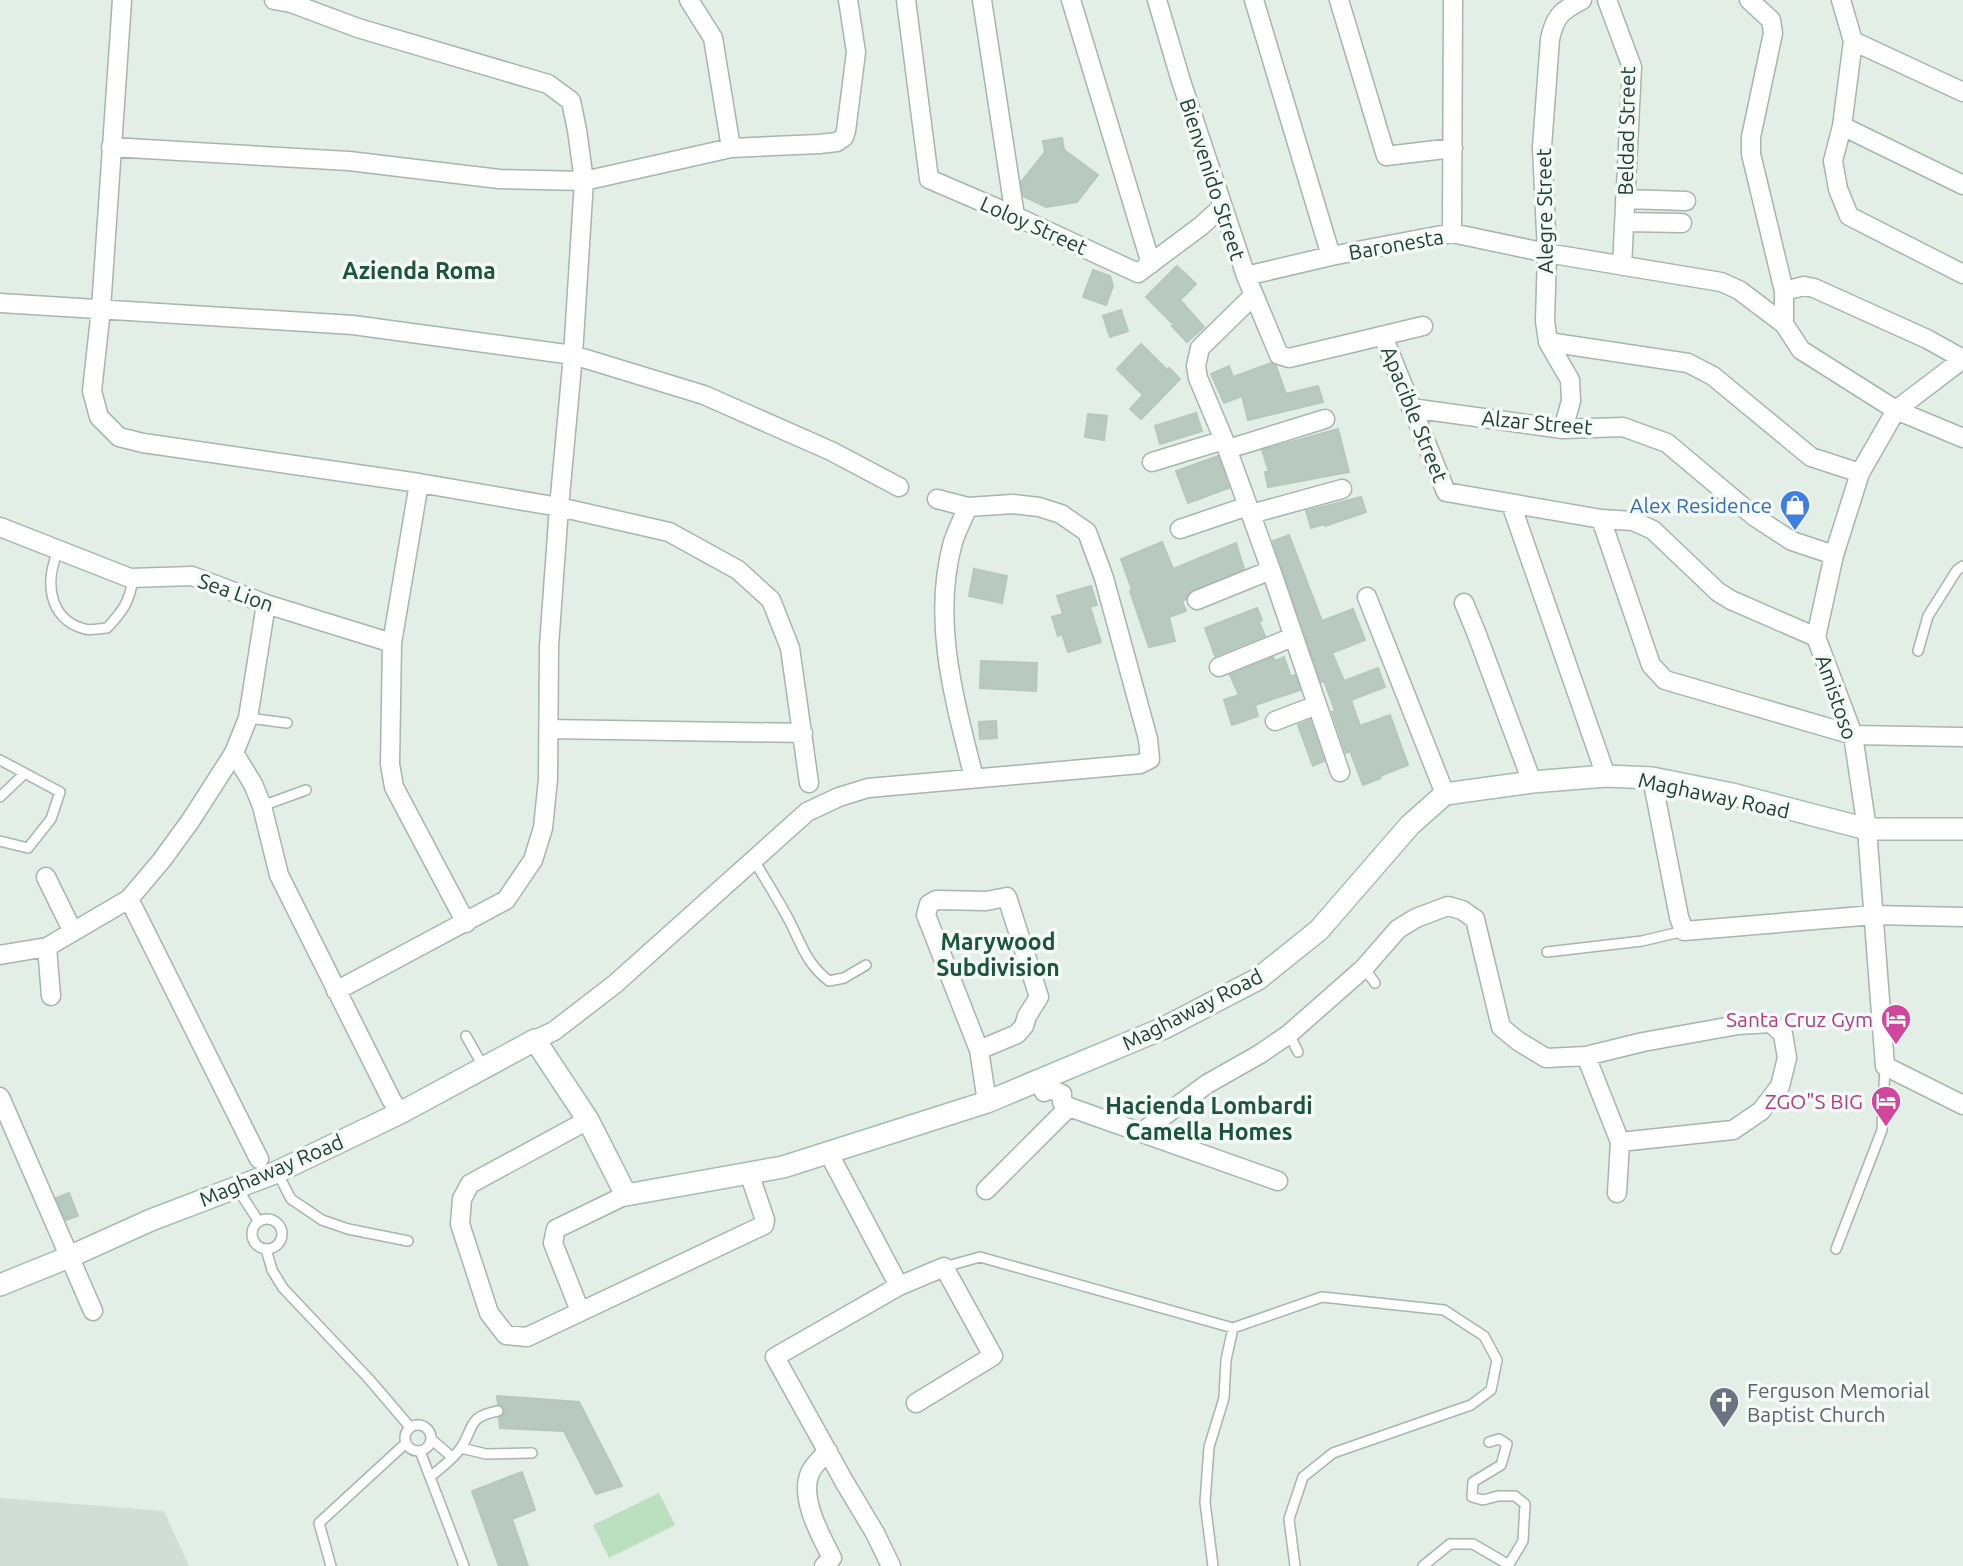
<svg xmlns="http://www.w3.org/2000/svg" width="1963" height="1566" font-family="Ubuntu,sans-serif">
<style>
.built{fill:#d1ddd6}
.green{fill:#bae0bf}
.building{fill:#b8c9c0;stroke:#b5c8bd;stroke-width:2}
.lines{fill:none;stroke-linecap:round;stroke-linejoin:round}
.lane-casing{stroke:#a5b6ad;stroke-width:12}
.street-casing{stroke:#a5b6ad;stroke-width:21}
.secondary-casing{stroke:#a3bdb0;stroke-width:24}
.lane{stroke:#fff;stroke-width:9}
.street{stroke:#fff;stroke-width:18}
.secondary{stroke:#fff;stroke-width:21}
.labels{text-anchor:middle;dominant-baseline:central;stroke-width:7;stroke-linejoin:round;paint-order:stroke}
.street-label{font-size:21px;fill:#214033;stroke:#f4faf6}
.shop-label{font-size:21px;fill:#366cbe;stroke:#f4faf6;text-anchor:end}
.hotel-label{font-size:21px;fill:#b23c85;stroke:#f4faf6;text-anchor:end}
.worship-label{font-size:21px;fill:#5b616d;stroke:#f4faf6;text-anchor:start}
.neighbourhood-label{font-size:23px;font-weight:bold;fill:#1c543e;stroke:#f4faf6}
</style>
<rect width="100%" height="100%" fill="#e3eee7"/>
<path class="built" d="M0,1498L164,1511L189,1566H0Z"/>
<path class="green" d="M659,1493L675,1525L609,1558L593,1525Z"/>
<path class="building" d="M1062,138L1064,150L1098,175L1077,202L1046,207L1023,196L1021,182L1045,152L1043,141Z
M1177,266L1196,284L1180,300L1204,327L1187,342L1172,326L1174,325L1167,318L1169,317H1166L1146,297Z
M1093,270L1110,276L1113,286L1106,305L1083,297Z
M1121,310L1128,331L1110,337L1103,316Z
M1141,344L1167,370L1169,368L1180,379L1141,419L1130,409L1143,395L1117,369Z
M1271,363L1276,366L1286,394L1318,386L1323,402L1248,420L1242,396L1224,403L1211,374L1229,366L1233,377Z
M1196,413L1202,431L1160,444L1155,426Z
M1088,414L1107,416L1104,440L1085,437Z
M1338,429L1349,472L1268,487L1265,472H1269L1262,450Z
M1218,456L1229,488L1188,503L1176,471Z
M1361,497L1366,512L1325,526L1324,524L1311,528L1306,511Z
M1289,535L1322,621L1353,609L1365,640L1332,653L1344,681L1378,668L1385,687L1351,700L1360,726L1390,715L1408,765L1380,776L1381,778L1363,785L1350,751L1346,753L1332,712L1335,711L1324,681L1321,682L1273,541Z
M1162,542L1173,569L1236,543L1244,569L1189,593L1186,599L1182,601L1186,611L1169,617L1175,641L1149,647L1130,591L1132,590L1121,559Z
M974,569L1007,576L1002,603L969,596Z
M1091,586L1097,605L1090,607L1101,642L1068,652L1062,634L1058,636L1052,617L1063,614L1057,596Z
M1257,608L1262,620L1259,622L1265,636L1215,656L1205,628Z
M1273,657L1275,661L1284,657L1291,677L1295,675L1300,690L1255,705L1258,716L1232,725L1224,700L1239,695L1230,675Z
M981,661L1037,663L1036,691L980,688Z
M1310,720L1324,761L1313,766L1298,725Z
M996,721L997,738L980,739L979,722Z
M69,1193L78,1216L66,1220L56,1198Z
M497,1396L579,1402L622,1486L596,1494L564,1431L500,1428L499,1418L503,1416L505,1410L503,1406L498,1404Z
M522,1472L535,1510L512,1519L528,1566H499L472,1491Z"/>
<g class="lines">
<g class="lane-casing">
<path id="lane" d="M59,550C44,579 48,620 85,629C91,631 100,628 107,628C123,611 130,601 133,578
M1918,651L1928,616L1957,570L1963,566
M248,718L287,723
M0,760L60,792L51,819L28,848L0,841
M0,797L24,774
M262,806L306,790
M754,860C766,881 779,901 790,922C802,946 807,964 829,981L844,978L866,965
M1547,952L1642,941L1684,931
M1364,968L1375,983
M1289,1034L1298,1052
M466,1036L484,1068
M277,1172L291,1199L322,1220L348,1229L408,1241
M237,1188L259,1222
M252 1234a15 15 0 1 1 30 0a15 15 0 1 1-30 0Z
M266,1249L272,1270L283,1288L369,1379L410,1427
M1836,1249L1882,1130L1885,1066
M944,1267L980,1257L1233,1328L1322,1297L1444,1310L1484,1336L1497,1360L1491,1390L1471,1405L1333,1453L1303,1477L1289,1519L1295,1566
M405 1438a13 13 0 1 1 26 0a13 13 0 1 1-26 0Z
M431,1439L452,1457
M1489,1442L1499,1439L1507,1444L1501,1465L1473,1482L1472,1497L1483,1500L1498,1496H1515L1525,1504L1523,1541L1508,1566
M461,1448L486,1454L532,1453
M420,1451L464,1566
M431,1476C441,1468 453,1459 460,1449C475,1428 466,1417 498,1411
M331,1566L319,1523L406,1443
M1213,1566L1205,1502L1209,1447L1224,1398L1226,1360L1233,1328
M1423,1566L1450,1544H1473L1509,1565"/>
</g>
<g class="street-casing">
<path id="street" d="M122,0L101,309L92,391L99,417L119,437L143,443L419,483L559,507L669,532L738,570L771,600L790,648L809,783
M274,0L291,3L358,28L548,84L571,101L577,130L584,181L573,355L559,507L549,646L548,779L543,828L533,860L506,900L336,991
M689,0L713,38L731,148
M906,0L929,179L1015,216L1138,273L1201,226L1222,207
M982,0L1015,216
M1071,0L1151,264
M1157,0L1181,81L1246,276L1279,355L1289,358L1423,326
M1254,0L1331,256
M1339,0L1386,156L1453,148
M1607,0L1632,67L1622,266
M1749,0L1771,20L1773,33L1751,137V154L1784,291V324
M1841,0L1853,41L1842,126L1833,161L1838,189L1849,216L1963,274
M1853,41L1963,92
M1842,126L1963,185
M111,147L349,161L499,179L584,181L731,148L819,144L837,142L844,137L846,131L856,52L848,0
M1625,199L1686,201
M1624,222L1682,223
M1452,233L1453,0
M1246,276L1331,256L1452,233L1547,253L1721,282L1739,290L1784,324L1801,350L1896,410L1963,438
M1784,291L1804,286L1814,288L1927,339L1963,359L1896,410L1860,473L1834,555L1816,637L1853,735L1867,829L1885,1066L1963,1105
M1253,296L1200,348L1196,366L1198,378L1224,440L1271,570L1340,772
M0,303L353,325L573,355L704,395L831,451L899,487
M1383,336L1446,492L1601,519L1633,521L1653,530L1718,592L1731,600L1816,637
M1548,342L1688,363L1713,376L1811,457L1860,473
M1411,408L1563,429L1623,427L1667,443L1755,517L1792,541L1834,555
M1563,429L1571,401L1570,380L1548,342L1545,321L1547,253L1542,147L1550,39C1555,16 1561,11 1582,0
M1228,449L1325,419
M1152,462L1224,440
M419,483L392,643L390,764L394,787L466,923
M1511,504L1606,776
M968,507C963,518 957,530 953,542C931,622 955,701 974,778
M1251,514L1342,489
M1601,519L1651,665L1665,680L1853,735L1963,737
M0,527L130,578L192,576L266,604L392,643
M1180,529L1248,506
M1367,597L1445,794
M1197,600L1271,570
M1464,603L1476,632L1532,782
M1219,667L1293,637
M1275,721L1317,705
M549,729L803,733
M234,753L253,784L262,806L279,875L391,1099L400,1113
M1652,778L1679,917L1684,931L1874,915L1963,917
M46,877L73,932
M129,899L259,1159
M47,947L51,996
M0,955L47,947L129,899L162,860L191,820L234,753L248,718L266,604
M535,1040L554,1031L615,984L807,812L839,797L868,788L1140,764L1150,759L1148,739L1104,578L1087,532L1061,514L1039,507L1013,504L968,507L937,499
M979,1050L1017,1034L1024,1026L1027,1016L1039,997L1007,897L986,901L936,900L929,904L926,915L979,1050L987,1102
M1586,1056L1620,1142L1617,1193
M1044,1092L1050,1089L1062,1094V1102L1069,1107L1278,1181
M0,1097L93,1311
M588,1120L470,1184L462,1199L460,1224L489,1313L506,1335L527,1337L764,1225L765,1220L749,1173
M1142,1132L1207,1084L1260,1054L1289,1034L1364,968L1398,929L1416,918L1448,906L1462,910L1475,919L1501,1027L1518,1041L1546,1058L1586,1056L1643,1042L1738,1025L1771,1023L1783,1034L1787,1058L1780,1086L1761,1111L1733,1130L1620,1142
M828,1152L899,1286
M986,1190L1069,1107
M580,1311L553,1243L556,1229L626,1195
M824,1566L832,1558C821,1536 799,1498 810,1473C813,1465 822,1458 828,1451
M891,1566L875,1533L845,1483L775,1357L899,1286L944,1267L993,1356L916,1403"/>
</g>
<g class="secondary-casing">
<path id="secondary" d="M0,1285L69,1257L151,1220L277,1172L400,1113L535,1040L588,1120L626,1195L783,1167L987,1102L1164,1028L1258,979L1319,930L1410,825L1445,794L1532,782L1606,776L1652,778L1732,794L1867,829H1963"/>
</g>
<use href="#lane" class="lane"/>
<use href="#street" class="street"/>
<use href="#secondary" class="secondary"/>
</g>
<defs>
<g id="shop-pin" transform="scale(1.575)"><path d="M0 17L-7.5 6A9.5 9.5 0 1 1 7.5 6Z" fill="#3f7fe0" stroke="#f4faf6"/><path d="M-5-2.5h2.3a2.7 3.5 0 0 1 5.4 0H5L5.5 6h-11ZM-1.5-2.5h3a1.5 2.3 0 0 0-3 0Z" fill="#fff"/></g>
<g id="hotel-pin" transform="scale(1.575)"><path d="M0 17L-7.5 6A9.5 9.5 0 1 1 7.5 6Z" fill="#d1479c" stroke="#f4faf6"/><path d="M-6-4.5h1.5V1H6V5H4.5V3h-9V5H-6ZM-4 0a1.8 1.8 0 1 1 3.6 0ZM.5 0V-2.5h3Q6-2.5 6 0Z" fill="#fff"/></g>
<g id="church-pin" transform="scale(1.575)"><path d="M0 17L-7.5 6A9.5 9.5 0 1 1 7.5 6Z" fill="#6b7280" stroke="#f4faf6"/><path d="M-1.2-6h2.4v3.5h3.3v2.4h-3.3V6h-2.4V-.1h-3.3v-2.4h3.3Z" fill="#fff"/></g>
</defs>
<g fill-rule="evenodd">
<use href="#shop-pin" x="1795" y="505"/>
<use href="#hotel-pin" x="1896" y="1019"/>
<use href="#hotel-pin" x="1886" y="1101"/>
<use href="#church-pin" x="1724" y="1402"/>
</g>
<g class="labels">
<g class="street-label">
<text transform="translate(1626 131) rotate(-89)">Beldad Street</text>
<text transform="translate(1213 179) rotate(72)">Bienvenido Street</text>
<text transform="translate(1544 211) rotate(-91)">Alegre Street</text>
<text transform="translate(1034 225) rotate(24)">Loloy Street</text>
<text transform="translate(1396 244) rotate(-10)">Baronesta</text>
<text transform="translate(1415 414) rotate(68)">Apacible Street</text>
<text transform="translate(1537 422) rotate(5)">Alzar Street</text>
<text transform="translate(236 592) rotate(19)">Sea Lion</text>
<text transform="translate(1837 697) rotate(71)">Amistoso</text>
<text transform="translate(1714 795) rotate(12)">Maghaway Road</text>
<text transform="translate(1192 1009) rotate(-27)">Maghaway Road</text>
<text transform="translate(271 1170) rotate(-23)">Maghaway Road</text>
</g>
<g class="shop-label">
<text x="1772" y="505">Alex Residence</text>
</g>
<g class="hotel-label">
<text x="1873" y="1019">Santa Cruz Gym</text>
<text x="1863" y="1101">ZGO"S BIG</text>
</g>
<g class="worship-label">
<text x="1747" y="1390">Ferguson Memorial<tspan x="1747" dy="24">Baptist Church</tspan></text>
</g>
<g class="neighbourhood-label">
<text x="419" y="270">Azienda Roma</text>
<text x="998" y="941">Marywood<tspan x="998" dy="26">Subdivision</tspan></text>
<text x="1209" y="1105">Hacienda Lombardi<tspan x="1209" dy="26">Camella Homes</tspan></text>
</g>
</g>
</svg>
